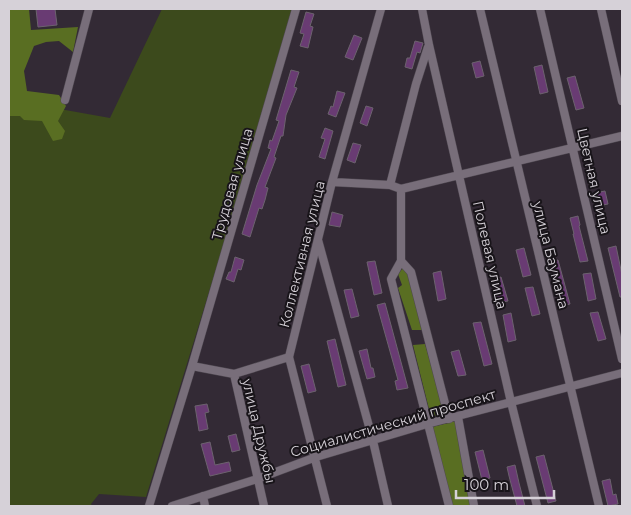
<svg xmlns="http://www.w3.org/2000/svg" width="631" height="515" font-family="Montserrat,sans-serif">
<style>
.green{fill:#3c4a1c}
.forest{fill:#596e22}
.building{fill:#693b73;stroke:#6c626e}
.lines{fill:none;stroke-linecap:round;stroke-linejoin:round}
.minor-casing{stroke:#4f4851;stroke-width:9}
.minor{stroke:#786e7a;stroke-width:8}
.labels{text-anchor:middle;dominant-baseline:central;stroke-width:4;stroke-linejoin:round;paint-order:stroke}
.street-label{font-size:14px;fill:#d6d1d8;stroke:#181419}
</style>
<rect width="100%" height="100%" fill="#332a35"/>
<path class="green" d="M162,9H296L146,497L99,494L91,504L92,506H9V69L15,101L110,118Z"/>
<path class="forest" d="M9,9H29L31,30L78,27L73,52L59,41L46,42L34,46L24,71L27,91L59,95L66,106L58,121L65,131L62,139L53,141L42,121L24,120L20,116H9Z
M403,268L408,273L423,330H412L398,288L402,285L398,274Z
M425,344L445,413L431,417L413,345Z
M456,421L470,506H452L432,427Z"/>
<path class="building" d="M36,9H55L57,25L38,27Z
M306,12L314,14L310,26L313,27L308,48L300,46L304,34L300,33Z
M354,35L362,38L353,60L345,57Z
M415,41L423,43L420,53L417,52L412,69L405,67L407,58H410Z
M480,61L484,76L476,78L472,63Z
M542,65L548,92L540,94L534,67Z
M291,70L299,72L294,87L297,88L286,115L283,136H281L274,157L276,158L265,187L268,188L265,200L262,209L259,208L250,237L242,234L257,185L271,149L268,148L270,140L272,141L279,121L276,120Z
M575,76L584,108L576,110L567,78Z
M337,91L345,93L336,117L328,114L331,106L333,107Z
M366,106L373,108L367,126L360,123Z
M325,128L333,131L325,159L319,157L325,139L321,138Z
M353,143L361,145L355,163L347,160Z
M605,191L608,204L598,206L595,193Z
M332,212L343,215L340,227L329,225Z
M578,216L580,225L579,226L588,261L580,262L573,234H574L570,218Z
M616,246L622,275V297H620L608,248Z
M524,248L531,275L523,277L516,250Z
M235,257L244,260L241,270L238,269L234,282L226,279L229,272H231Z
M558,260L570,304L562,306L554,271H553L550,262Z
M375,261L382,293L374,295L367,262Z
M441,271L446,299L438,301L433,273Z
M591,273L596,299L588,301L583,274Z
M501,277L508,301L498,303L493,279Z
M533,287L540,314L532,316L525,288Z
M352,289L359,316L351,318L344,290Z
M385,303L408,388L397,390L395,381L398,380L377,305Z
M598,312L606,339L598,341L590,313Z
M511,313L516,340L508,342L503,315Z
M481,322L492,364L484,366L473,323Z
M335,339L346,385L338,387L327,341Z
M367,349L371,368H373L375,377L367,379L359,351Z
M459,350L466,375L458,376L451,352Z
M309,364L316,391L308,393L301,366Z
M207,404L209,412L205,413L208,429L199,431L195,406Z
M236,434L240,450L232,452L228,436Z
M210,442L215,465L229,462L231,471L210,476L201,444Z
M483,450L490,478L482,480L475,452Z
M544,455L556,501L548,503L536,457Z
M515,465L519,483L525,506H517L509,476L507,467Z
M610,479L613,495L616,494L618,504L608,506L602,481Z"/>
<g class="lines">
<g class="minor-casing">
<path id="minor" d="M422,9L429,45L511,402L537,506
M480,9L599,506
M540,9L622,359
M601,9L622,101
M428,47L416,84L390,185L401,189V261L411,272L449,419
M65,100L89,9
M332,182L390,185
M401,189L622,136
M318,240L373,441L388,506
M401,261L391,279L449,506
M192,366L234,374L264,506
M234,374L289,357
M458,417L474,506
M203,496L205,506
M149,506L192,366L296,9
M172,506L257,479L316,457L427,424L622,373
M327,506L289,357L332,182L381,9"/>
</g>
<use href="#minor" class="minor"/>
</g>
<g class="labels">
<g class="street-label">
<text transform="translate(594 181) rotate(77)">Цветная улица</text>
<text transform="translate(232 184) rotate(-74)">Трудовая улица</text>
<text transform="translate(302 254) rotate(-76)">Коллективная улица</text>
<text transform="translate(490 255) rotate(77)">Полевая улица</text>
<text transform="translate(551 255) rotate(76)">улица Баумана</text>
<text transform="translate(393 423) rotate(-16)">Социалистический проспект</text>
<text transform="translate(259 431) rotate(77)">улица Дружбы</text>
</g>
</g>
<rect width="631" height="515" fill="none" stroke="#d6d1d8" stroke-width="20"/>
<path d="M456 490v8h98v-8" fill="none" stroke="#d6d1d8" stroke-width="2.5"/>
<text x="464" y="490" font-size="15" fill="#d6d1d8" stroke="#181419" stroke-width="4" paint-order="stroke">100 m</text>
</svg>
